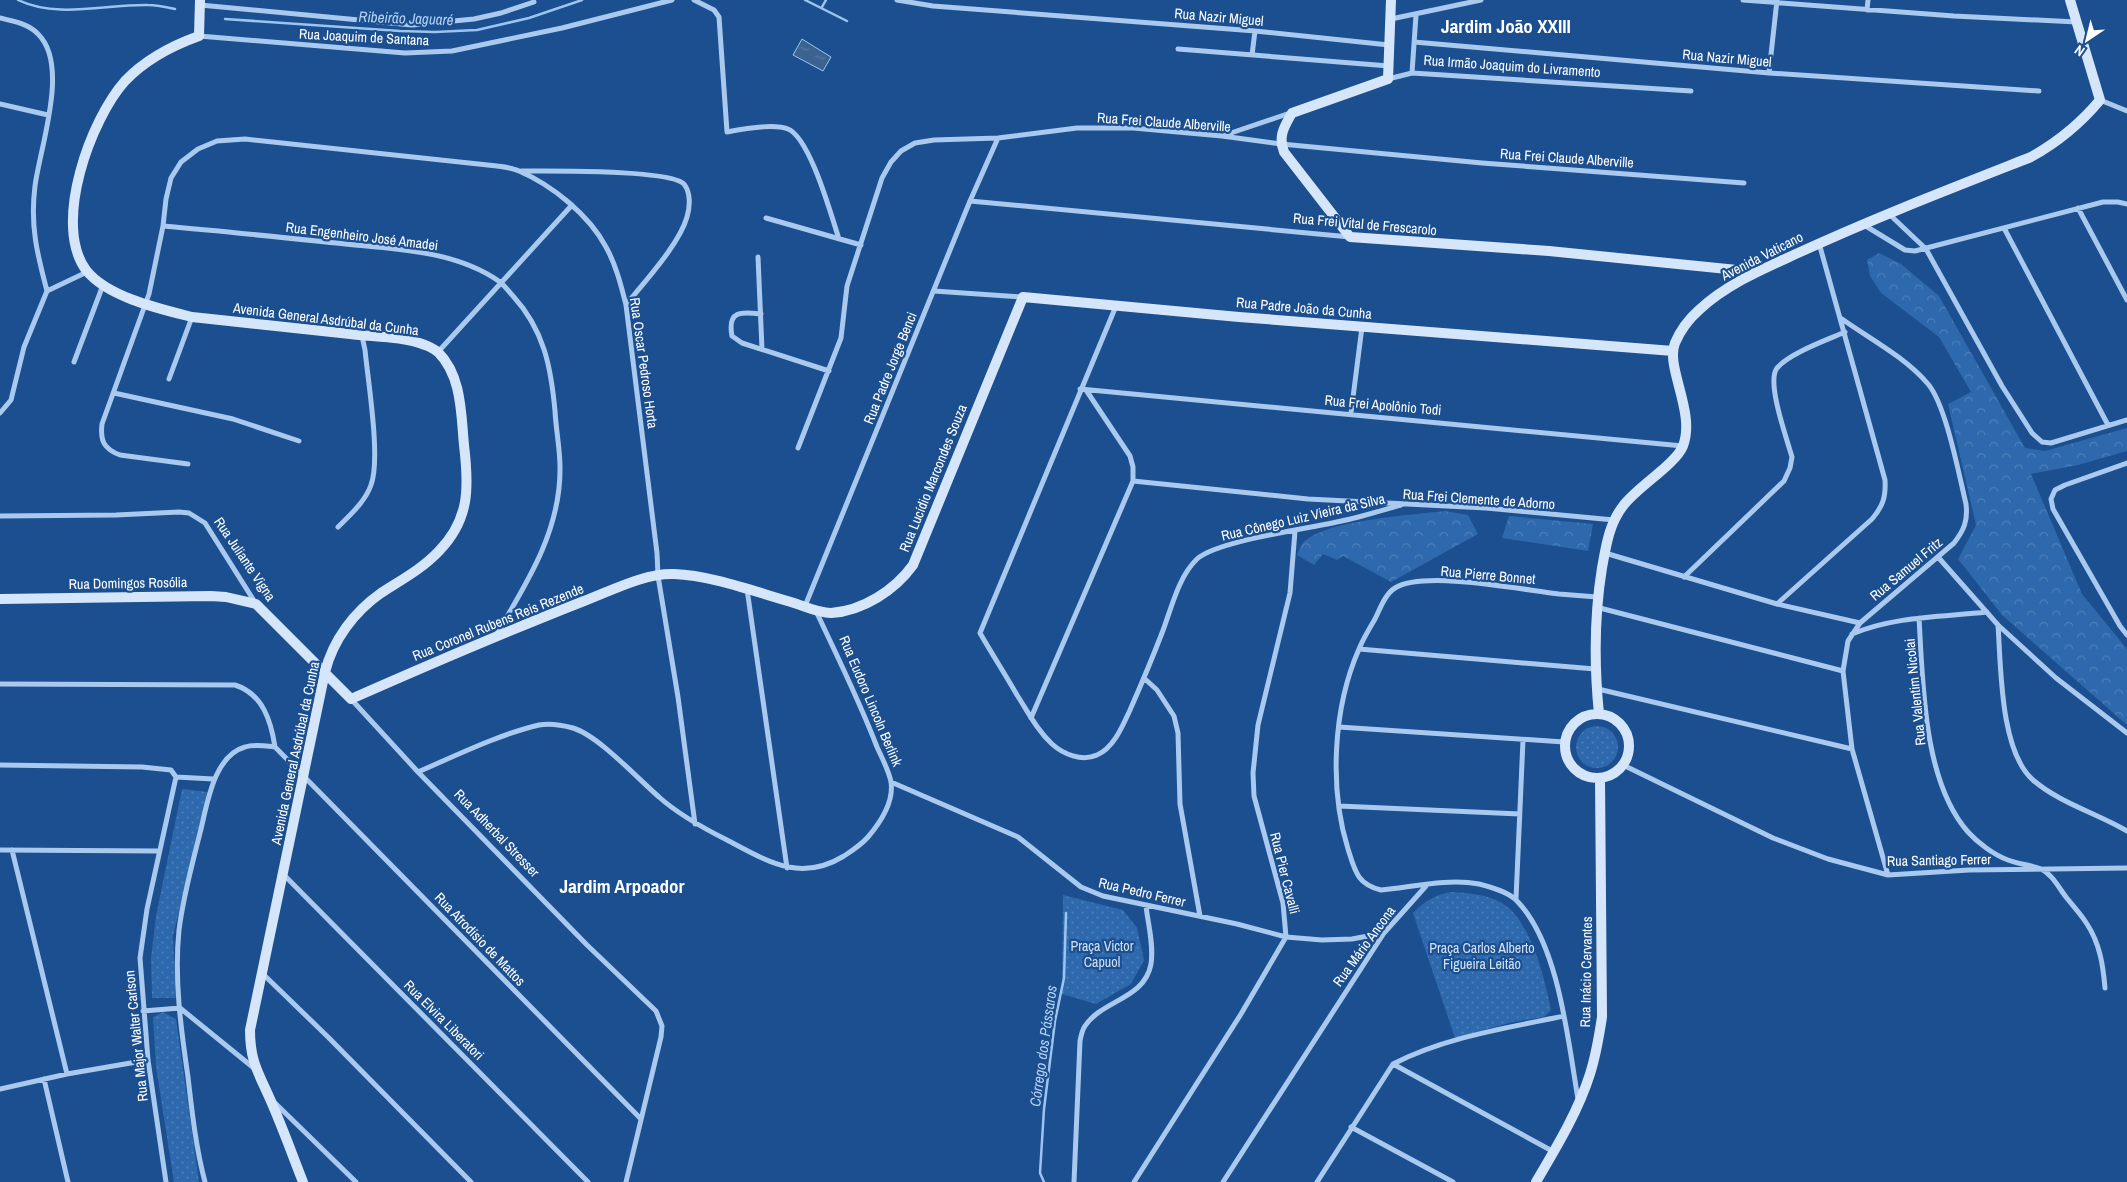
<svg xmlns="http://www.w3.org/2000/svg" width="2127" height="1182" font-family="'Archivo Narrow',sans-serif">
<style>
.grass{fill:url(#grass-dots)}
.forest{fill:url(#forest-crowns)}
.water{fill:url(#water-ripples);stroke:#9cc4f0}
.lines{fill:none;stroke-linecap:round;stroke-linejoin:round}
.stream{stroke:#9cc4f0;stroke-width:2.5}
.street{stroke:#a9c9ee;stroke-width:5}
.secondary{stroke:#d6e6fa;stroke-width:10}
.labels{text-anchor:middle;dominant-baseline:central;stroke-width:4.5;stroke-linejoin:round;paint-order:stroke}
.street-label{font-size:14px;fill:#fff;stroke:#1b4f8f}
.park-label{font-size:14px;fill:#cfe3fa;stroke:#1b4f8f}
.water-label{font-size:15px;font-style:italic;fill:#b5d3f5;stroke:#1b4f8f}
.district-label{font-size:19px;font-weight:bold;fill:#fff;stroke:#1b4f8f}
</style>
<defs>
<pattern id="grass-dots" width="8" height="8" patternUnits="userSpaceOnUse" patternTransform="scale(1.25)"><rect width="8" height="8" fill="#2e69ad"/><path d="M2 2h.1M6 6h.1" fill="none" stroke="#4d80b9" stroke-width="1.8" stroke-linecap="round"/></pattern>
<pattern id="forest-crowns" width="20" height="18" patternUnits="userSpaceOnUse" patternTransform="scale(1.25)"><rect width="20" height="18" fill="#2e69ad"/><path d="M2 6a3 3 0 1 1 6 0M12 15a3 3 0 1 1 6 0" fill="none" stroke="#4d80b9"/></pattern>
<pattern id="water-ripples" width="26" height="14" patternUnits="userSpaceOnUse" patternTransform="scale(1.25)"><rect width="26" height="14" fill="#3c6290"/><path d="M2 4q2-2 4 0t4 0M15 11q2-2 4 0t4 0" fill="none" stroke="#597aa1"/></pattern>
</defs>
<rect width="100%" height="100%" fill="#1b4f8f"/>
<path class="grass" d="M1576 747a21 21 0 1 1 42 0a21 21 0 1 1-42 0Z
M182,789L208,792L173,936L176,998H152L151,958L156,916Z
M1451,892C1468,893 1485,894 1500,902C1530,917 1545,979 1551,1010L1544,1017L1513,1022L1455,1038L1413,913C1425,901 1435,895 1451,892Z
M1063,895L1123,910L1137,928L1144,960L1131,984L1096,1004L1062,994Z
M163,1012L176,1019L199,1182H174L156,1067L153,1017Z"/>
<path class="forest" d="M1879,253L1901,264L1939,296L2025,448L2045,451L2127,428V451L2078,465L2031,474L2082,594L2127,649V725L2002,615L1958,559L1976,525L1948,404L1971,392L1939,337L1881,293L1870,276L1867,260Z
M1445,511L1468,515L1478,534L1391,582L1343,556L1337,560L1323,554L1314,565L1297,555C1298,552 1300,547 1302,544C1322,520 1413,515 1445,511Z
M1509,516L1593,524L1588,551L1502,538Z"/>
<path class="water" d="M802,39L831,57L823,71L793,55Z"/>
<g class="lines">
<path class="stream" d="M18,0C57,19 106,4 148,5C157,5 166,7 175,9
M805,0L847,21
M822,7L826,0
M225,19L400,31L435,32L477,30L529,18L582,0
M1044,1182L1040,1173L1044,1109L1055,1021L1064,978L1066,913"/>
<path class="street" d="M694,0L714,10L719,17L727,132C742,129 773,123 788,129C810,138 831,215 839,239
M897,0L933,6L1255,31L1389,45
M1743,0L1954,16L2077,22
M200,5L412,25L474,19L501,13L534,2
M1867,10L1868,0
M0,18C13,21 29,24 38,34C70,65 40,147 35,186C30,226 37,253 47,291
M1391,19L1481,0
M199,36L405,53L452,51L562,28L672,0
M1414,42L1769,73L2039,91
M1178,49L1389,66
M1252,55L1255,31
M1412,73L1416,15
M1769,73L1777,0
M1388,79L1412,73L1691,91
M2100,100L2127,111
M0,104L48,115
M1225,135L1290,113
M521,171C546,171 670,169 684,184C691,193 690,207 687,217C679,245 644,282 626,305
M970,201L1350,237
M2078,208L2127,300
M1888,213L1926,249L2002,386L2032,433L2042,442L2051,443L2127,420
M766,218L861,245
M1864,225L1905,250L1915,251L2103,202H2118L2127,204
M163,226C221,231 278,237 336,243C390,249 454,249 500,282C505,286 509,292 513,296C544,330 551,367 555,411C556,430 560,449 560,467C561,530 527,583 496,635
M2004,228L2108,425
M758,257L762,349
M47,291L87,272
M934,291L1023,297
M1116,306L980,633C992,654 1005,674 1017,695C1028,712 1037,730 1052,744C1063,754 1082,762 1097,755C1114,748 1123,725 1130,710C1141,685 1152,659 1162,633C1171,610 1178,577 1197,559C1218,540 1314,528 1346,520C1364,516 1383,510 1401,505
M761,314C742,312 727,310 732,336L742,343L829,371
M1842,319C1870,339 1905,357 1928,384C1946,405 1959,475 1966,504C1968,521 1964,530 1954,543L1860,623L1848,641L1843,671L1852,749L1888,875
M438,352L572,205
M74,362L103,285
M169,379L192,317
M1080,389L1683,446
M114,393L233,419L299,441
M0,413L11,400L24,347L47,291
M1351,413L1362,327
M798,448L841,338L847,286L882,178L891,162L901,151L915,143L934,140L998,138L1077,128H1133L1222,136L1281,144L1482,163L1744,183
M2127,463L2065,485L2055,490L2051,499L2053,509L2120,626L2127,635
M188,464L120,455C104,449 100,441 102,424L149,294L163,226L166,199L171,178L181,162L198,149L217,141L245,139L497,166C504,167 513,168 519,171C552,185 589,215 606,247C616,265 621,285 626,305L657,553L658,576L678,697L695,824
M1133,481L1308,499L1486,508L1614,520
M0,516L116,515L179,512L189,513L205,523L256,604
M338,527C350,515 365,502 371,485C381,459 368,381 365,350L362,336
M1605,553L1777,604L1860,623
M1938,557L1998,625L2056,678L2127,733
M1684,577L1784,481L1790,468L1792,457C1787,439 1766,382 1777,368C1790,353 1827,340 1845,332
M747,589L787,868
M1777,604L1872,519C1883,506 1886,497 1885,480L1819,243
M805,606L970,201L998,138
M1596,607L1843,671
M1919,618C1923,683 1923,781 1968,832C1978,843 1994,855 2008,860C2018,864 2031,865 2041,869C2052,874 2059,888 2066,897C2073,906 2081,914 2087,924C2100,944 2103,965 2105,988
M1998,625C2001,667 2000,751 2033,780C2058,802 2098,814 2127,831
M1852,634C1895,616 1942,617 1987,612
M1359,649L1595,669
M1144,678L1157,690L1174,716L1178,733L1180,804L1200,916
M0,684L235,685C263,694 271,721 275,747
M1598,689L1852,749
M351,699L418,772L587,945L656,1011L662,1026L661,1037L626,1182
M1031,718L1133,481V467L1130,456L1086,390
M1339,727L1564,742
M0,765L142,767L171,770L176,777
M1623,765L1773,838L1828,859L1888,875L1969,870L2127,868
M418,772C455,756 500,734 539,725C550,723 562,725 573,728C599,736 638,779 659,797C679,815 703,828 727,840C767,861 800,883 844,856C853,850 861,845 868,837C880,823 894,802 891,782C889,771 882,758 877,747C859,700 837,656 816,611
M176,777L213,779
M891,782L1018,837L1081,887L1103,896L1237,924L1286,937L1322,940L1352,939L1384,933
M1339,806L1520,814
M0,850L158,851
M12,850L67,1074
M283,874L588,1182
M1516,899L1523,740
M263,974L328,1037L471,1182
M143,1011L180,1008L255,1069
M1393,1064L1554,1152
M44,1079L68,1182
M0,1089L67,1074L148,1060
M1578,1099C1568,1041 1559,944 1517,901C1509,892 1491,887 1479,884C1448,878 1412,887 1381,890C1357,884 1355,871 1348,849C1329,788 1333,708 1359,649C1363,639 1369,629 1375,619C1380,609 1385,594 1395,588C1424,570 1523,590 1559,594C1572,595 1585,596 1597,597
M274,1102L356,1182
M1351,1127L1453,1182
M166,1182L148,1060L140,958L147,909L176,777
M205,1182C196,1148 192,1112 188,1077C181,1029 174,979 179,930C183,897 192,865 200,833C207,806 213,756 245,747C254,744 266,746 275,747L640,1118
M1074,1182L1080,1041C1081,1036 1082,1030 1085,1026C1102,1000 1145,999 1151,964C1154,945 1148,924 1146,906
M1134,1182L1241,1014L1286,937L1283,903L1254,796L1253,773L1258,725L1290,593L1295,531
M1223,1182L1384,933L1426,886
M1317,1182L1393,1064C1445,1037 1507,1028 1564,1016"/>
<path class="secondary" d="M200,0L199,36C171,46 146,59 125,81C91,119 52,224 86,270C107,297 160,309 192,317C245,323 297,328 350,334C374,337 402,336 425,345C429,346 435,350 438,352C462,376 461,414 464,445C469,487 470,519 439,551C422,569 401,580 381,593C354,612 333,640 325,672L250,1030C250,1061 258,1072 270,1099C282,1126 292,1154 303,1182
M1391,0L1388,79L1292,113C1284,127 1278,136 1284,152L1350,237L1549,251L1757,272
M0,599L211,596L226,597L256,604L351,699C428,665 505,632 584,601C611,591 644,573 674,574C710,575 756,592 791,602C804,606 818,613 831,613C863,611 895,590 913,565L1023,297L1239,317L1673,351
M1565 746a32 32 0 1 1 64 0a32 32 0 1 1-64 0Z
M1599,714C1594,664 1594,617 1602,568C1606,546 1609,524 1623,506C1637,487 1675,465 1683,446C1696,412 1665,367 1675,343C1680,331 1690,318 1699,310C1727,284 1763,269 1798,253C1874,218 1952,188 2031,157C2058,142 2080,124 2100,100L2070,0
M1536,1182C1556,1148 1578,1112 1590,1074C1596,1055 1599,1037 1602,1017L1600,778"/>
</g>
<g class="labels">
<g class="street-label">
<text transform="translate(1219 17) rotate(5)">Rua Nazir Miguel</text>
<text transform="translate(364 37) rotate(3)">Rua Joaquim de Santana</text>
<text transform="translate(1727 58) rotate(5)">Rua Nazir Miguel</text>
<text transform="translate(1512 66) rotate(4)">Rua Irmão Joaquim do Livramento</text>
<text transform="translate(1164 122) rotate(4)">Rua Frei Claude Alberville</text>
<text transform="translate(1567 158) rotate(4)">Rua Frei Claude Alberville</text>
<text transform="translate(1365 224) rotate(5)">Rua Frei Vital de Frescarolo</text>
<text transform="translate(362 236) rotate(7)">Rua Engenheiro José Amadei</text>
<text transform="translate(1762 256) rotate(-27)">Avenida Vaticano</text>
<text transform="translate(1304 308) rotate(5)">Rua Padre João da Cunha</text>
<text transform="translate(326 319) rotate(7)">Avenida General Asdrúbal da Cunha</text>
<text transform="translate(644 363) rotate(82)">Rua Oscar Pedroso Horta</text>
<text transform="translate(890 368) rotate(-68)">Rua Padre Jorge Benci</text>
<text transform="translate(1383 405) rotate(5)">Rua Frei Apolônio Todi</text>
<text transform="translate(933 478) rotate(-68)">Rua Lucídio Marcondes Souza</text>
<text transform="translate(1479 499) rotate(4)">Rua Frei Clemente de Adorno</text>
<text transform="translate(1303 517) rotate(-13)">Rua Cônego Luiz Vieira da Silva</text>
<text transform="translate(245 559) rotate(56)">Rua Juliante Vigna</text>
<text transform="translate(1906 569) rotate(-40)">Rua Samuel Fritz</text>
<text transform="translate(1488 575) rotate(5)">Rua Pierre Bonnet</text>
<text transform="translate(128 583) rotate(-1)">Rua Domingos Rosólia</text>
<text transform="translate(498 622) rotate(-22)">Rua Coronel Rubens Reis Rezende</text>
<text transform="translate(1915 692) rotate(-96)">Rua Valentim Nicolai</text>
<text transform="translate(871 701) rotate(67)">Rua Eudoro Lincoln Berlink</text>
<text transform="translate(295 753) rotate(-78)">Avenida General Asdrúbal da Cunha</text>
<text transform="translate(497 833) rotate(46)">Rua Adherbal Stresser</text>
<text transform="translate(1939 860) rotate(-1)">Rua Santiago Ferrer</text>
<text transform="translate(1285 873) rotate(76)">Rua Pier Cavalli</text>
<text transform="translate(1142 892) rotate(13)">Rua Pedro Ferrer</text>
<text transform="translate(480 939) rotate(46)">Rua Afrodísio de Mattos</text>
<text transform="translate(1364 946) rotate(-54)">Rua Mário Ancona</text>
<text transform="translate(1586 972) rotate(-89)">Rua Inácio Cervantes</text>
<text transform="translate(444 1020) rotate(45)">Rua Elvira Liberatori</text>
<text transform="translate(136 1036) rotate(-96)">Rua Major Walter Carlson</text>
</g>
<g class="park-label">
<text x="1102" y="946">Praça Victor<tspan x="1102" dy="16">Capuol</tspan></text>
<text x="1482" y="948">Praça Carlos Alberto<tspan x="1482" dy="16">Figueira Leitão</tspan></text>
</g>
<g class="water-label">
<text transform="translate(406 18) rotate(2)">Ribeirão Jaguaré</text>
<text transform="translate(1043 1046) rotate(-82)">Córrego dos Pássaros</text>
</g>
<g class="district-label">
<text x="1506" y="26">Jardim João XXIII</text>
<text x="622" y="886">Jardim Arpoador</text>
</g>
</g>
<g transform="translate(2087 40) rotate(215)" stroke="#1b4f8f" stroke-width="4" paint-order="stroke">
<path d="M0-4L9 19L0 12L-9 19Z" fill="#ffffff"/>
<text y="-8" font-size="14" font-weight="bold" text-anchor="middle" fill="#ffffff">N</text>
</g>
</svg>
